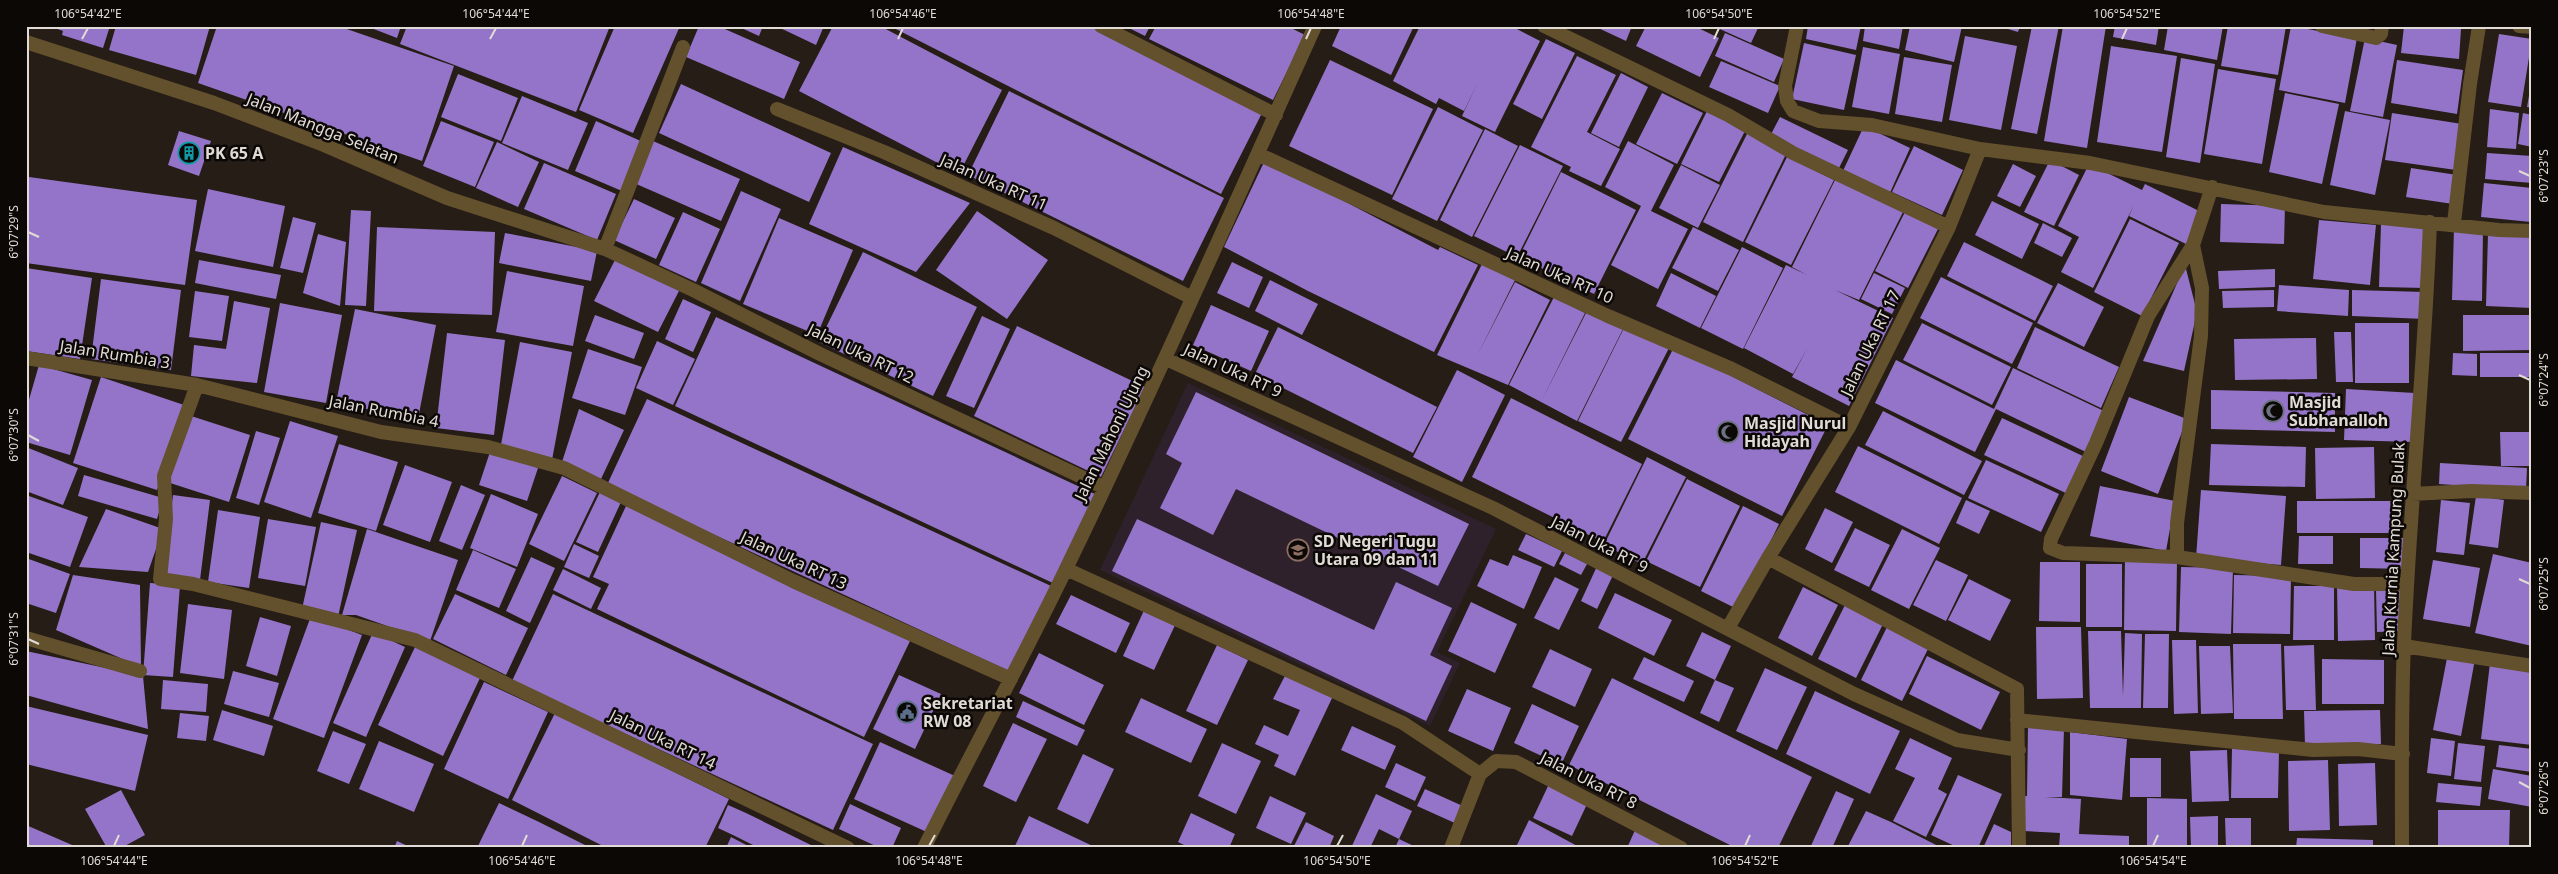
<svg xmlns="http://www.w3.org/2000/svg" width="2558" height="874" font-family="'Noto Sans',sans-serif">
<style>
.education{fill:#2f212c}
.building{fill:#9474c8}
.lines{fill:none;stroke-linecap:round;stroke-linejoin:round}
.minor{stroke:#63502d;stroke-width:14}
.ticks{fill:none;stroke:#e1dbd6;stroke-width:2}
.labels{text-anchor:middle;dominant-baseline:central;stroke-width:5;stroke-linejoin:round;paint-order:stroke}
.street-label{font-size:16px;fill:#e1dbd6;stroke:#0c0806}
.poi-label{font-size:16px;font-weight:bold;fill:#e1dbd6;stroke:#0c0806;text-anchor:start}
.neatline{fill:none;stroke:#e1dbd6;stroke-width:2}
.ticks-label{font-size:12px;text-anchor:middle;fill:#e1dbd6}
</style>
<rect width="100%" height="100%" fill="#261d16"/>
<path class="education" d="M1188,383L1496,529L1437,652L1460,663L1430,726L1100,570Z"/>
<path class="building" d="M49,26H110L103,48L62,35L63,31Z
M116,26H210L196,75L109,50Z
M217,26H338L454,66L422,161L198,83Z
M366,26H401L397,38Z
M407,26H610L576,112L400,44Z
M615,26H680L633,133L579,110Z
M699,26H718L800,62L784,99L686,57Z
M737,26H763L759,36Z
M776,26H824L816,45Z
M833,26H880L1002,90L959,174L799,91Z
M890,26H1089L1262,113L1221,194Z
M1125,26H1150L1145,36Z
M1156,26H1287L1305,35L1273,100L1149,39Z
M1341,26H1414L1391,75L1332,46Z
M1420,26H1511L1540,41L1495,132L1462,116L1478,82L1464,111L1439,98L1436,104L1393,81Z
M1594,26H1632L1626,41Z
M1646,26H1694L1719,38L1700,77L1636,46Z
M1713,26H1759L1751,43Z
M1808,26H1861L1856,50L1806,39Z
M1865,26H1903L1899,49L1863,41Z
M1910,26H1962L1954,62L1905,50Z
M1998,26H2020L2018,32Z
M2032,26H2059L2037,134L2011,129Z
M2063,26H2106L2087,148L2044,141Z
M2115,26H2159L2156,45L2113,37Z
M2168,26H2223L2217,60L2164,50Z
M2228,26H2286L2278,75L2221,66Z
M2291,26L2357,38L2345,103L2279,90Z
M2404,26L2461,29L2459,59L2401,53Z
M1725,33L1784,59L1774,82L1715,56Z
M2499,34L2532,39L2521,107L2488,102Z
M1965,36L2017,46L2001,130L1949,120Z
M2365,38L2397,45L2383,117L2350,111Z
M1546,39L1575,53L1542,119L1513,104Z
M1804,43L1856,55L1844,110L1792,99Z
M2111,46L2177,56L2162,152L2097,142Z
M1863,47L1900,54L1889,114L1852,107Z
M1577,56L1616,75L1587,132L1620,149L1601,186L1569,171L1571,167L1531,147Z
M1904,57L1952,65L1942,122L1895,114Z
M2181,58L2215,64L2200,163L2166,157Z
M1330,60L1433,109L1392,195L1289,146Z
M2397,60L2463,70L2457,114L2391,103Z
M1721,61L1780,86L1768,113L1709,87Z
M2218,69L2276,79L2262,164L2204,154Z
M1621,73L1648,87L1619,147L1591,133Z
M458,74L518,98L501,141L441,117Z
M681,84L831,153L809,202L659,133Z
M2531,84H2532V108L2527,107Z
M1009,91L1224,198L1183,281L968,175Z
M1662,93L1703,113L1677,164L1636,144Z
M2285,93L2339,104L2322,184L2269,172Z
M522,96L588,123L568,170L502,143Z
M1438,107L1483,130L1437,221L1392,199Z
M1708,109L1746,129L1719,182L1681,164Z
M2490,109L2519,113L2516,149L2487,147Z
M2345,111L2390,120L2375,195L2330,185Z
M2392,113L2462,124L2456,170L2385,160Z
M2523,113L2532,115V147L2518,144Z
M1780,117L1848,150L1838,170L1769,138Z
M441,121L494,142L475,187L423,166Z
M596,121L643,142L622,191L575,171Z
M1864,126L1910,148L1889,195L1842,173Z
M1485,129L1518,146L1472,237L1440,220Z
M179,131L211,141L199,176L168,165Z
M1748,132L1787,152L1743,242L1703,222Z
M653,141L740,179L721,221L634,183Z
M1628,141L1674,165L1651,211L1688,229L1658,289L1611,265L1641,206L1605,187Z
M497,142L539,162L518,207L476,188Z
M1520,145L1563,166L1517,257L1474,236Z
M1914,146L1963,170L1942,215L1892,192Z
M843,147L970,203L916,272L809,224Z
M2487,153L2532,156V183L2485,179Z
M1787,157L1834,180L1791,265L1745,242Z
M1265,160L1438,250L1440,247L1478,265L1434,352L1308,291L1224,247Z
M2050,160L2079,175L2054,226L2024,212Z
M544,163L616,194L597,240L524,209Z
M2013,164L2036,176L2020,207L1997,196Z
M2089,164L2142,190L2145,184L2201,212L2186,244L2129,216L2134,205L2093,288L2061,272L2079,237L2058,226Z
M1681,165L1720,185L1698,228L1659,208Z
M2411,168L2457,175L2453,204L2406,197Z
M1561,172L1636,210L1594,294L1519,257Z
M1837,176L1904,210L1859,300L1835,290L1893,318L1849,406L1792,377L1808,347L1793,374L1744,348L1786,265L1807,275L1792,267Z
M29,177L197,200L185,285L26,263V200Z
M2484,183L2532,188L2531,222L2481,217Z
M208,189L285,206L273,267L195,251Z
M741,191L781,209L740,301L701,283Z
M634,199L675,218L656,259L614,240Z
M1992,201L2039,224L2022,259L1975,235Z
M2221,204L2285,206L2284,244L2220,242Z
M351,210L371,211L366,306L345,305Z
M977,211L1048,260L1007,319L936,270Z
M683,212L720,229L696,282L659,265Z
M1905,212L1938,229L1908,288L1875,271Z
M293,217L316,223L303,273L280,268Z
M779,218L853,250L817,335L743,304Z
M2130,219L2179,243L2142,316L2094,292Z
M2319,220L2376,225L2370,285L2313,279Z
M2043,223L2072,238L2062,257L2034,243Z
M2381,224L2427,226L2426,288L2379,287Z
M377,227L495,232L492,315L374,311Z
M1693,227L1739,250L1718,291L1672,268Z
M2454,228L2483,229L2482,301L2452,300Z
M505,233L597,251L591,281L499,263Z
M318,234L346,242L340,306L303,293Z
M2488,234L2532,236V308L2486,306Z
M1964,242L2053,286L2035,321L1947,276Z
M1742,247L1783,268L1743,349L1701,328Z
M863,252L977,307L933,396L819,342Z
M616,258L680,289L658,332L594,301Z
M199,260L281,275L276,299L195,283Z
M1232,262L1263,277L1249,308L1217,293Z
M1482,264L1515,280L1478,354L1515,282L1550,300L1508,385L1437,355Z
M2185,265L2197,312L2184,371L2143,361Z
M26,268L92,278L80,359L26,351Z
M2275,269V287L2219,289L2218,271Z
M507,271L584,286L573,346L496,332Z
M1671,273L1716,296L1700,328L1656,306Z
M1874,273L1905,288L1892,314L1861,299Z
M1941,277L2033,323L2012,364L1920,318Z
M101,279L181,290L171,370L91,359Z
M1270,280L1318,304L1302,335L1255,311Z
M2058,283L2104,307L2084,347L2037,323Z
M2279,285L2349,290L2348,316L2277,311Z
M2274,290V307L2223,308L2222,291Z
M2352,290L2426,292L2425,319L2352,316Z
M195,291L229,296L222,341L189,337Z
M1554,297L1585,313L1542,400L1587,311L1623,329L1577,421L1509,385Z
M683,299L711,312L693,352L665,339Z
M234,301L270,308L257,383L191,376L194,345L226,349Z
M280,303L342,315L326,403L264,392Z
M1211,305L1269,331L1251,371L1193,345Z
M355,309L436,325L418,419L336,403Z
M595,315L644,333L634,359L585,341Z
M2463,315H2532V350L2463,351Z
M982,316L1010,329L974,408L946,396Z
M716,317L1097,495L1055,584L675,406Z
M1922,323L2011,367L1992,405L1903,360Z
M2355,323H2409V383H2355Z
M1017,326L1145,387L1101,477L974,416Z
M1625,326L1669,348L1621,442L1578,421Z
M1278,327L1437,407L1413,453L1255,374Z
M2035,327L2119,367L2101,408L2017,368Z
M2334,332H2351L2353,382H2336Z
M447,333L505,340L494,435L436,428Z
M2316,338L2317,379L2235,380L2234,339Z
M657,341L695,359L673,405L636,388Z
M520,342L572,352L552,460L500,450Z
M1674,347L1828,425L1782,516L1628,439Z
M588,349L642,367L625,415L572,398Z
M2453,353L2477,354V376L2452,375Z
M2480,353H2532V377H2480Z
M1896,360L1994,409L2013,368L2106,412L2088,453L1996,409L1975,452L1875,403Z
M39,365L92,380L70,455L26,442V410Z
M1457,370L1505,395L1462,482L1413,457Z
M101,377L184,405L157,490L73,463Z
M2346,389L2415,393L2413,442L2344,440Z
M2211,390L2335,393V432L2211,429Z
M1196,392L1469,524L1438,586L1236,489L1213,535L1160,508L1182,463L1166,454Z
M2129,397L2187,419L2158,494L2101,471Z
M1511,398L1642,464L1603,542L1472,477Z
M647,399L1051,586L1011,672L607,485Z
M579,409L624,430L601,479L562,462Z
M1883,411L1982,461L1964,495L1865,445Z
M188,415L250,435L229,502L167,482Z
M2002,418L2087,458L2070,495L1984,455Z
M290,421L338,436L311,518L264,502Z
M256,431L280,438L259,505L236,498Z
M2500,432H2531L2532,466H2501Z
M339,444L398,462L376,531L318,513Z
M2211,444L2306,447L2305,487L2209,485Z
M1858,446L1962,498L1939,544L1835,492Z
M26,447L78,468L63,505L26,491Z
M2374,447L2375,498L2316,499L2315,448Z
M490,452L538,468L527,501L479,485Z
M1647,457L1686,477L1642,564L1604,545Z
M1986,460L2059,494L2041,532L1968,498Z
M2440,463L2527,468L2526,490L2439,484Z
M405,465L452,482L430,542L383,525Z
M84,475L163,498L157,519L78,496Z
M562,476L597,493L564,561L529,544Z
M1687,479L1740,506L1700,587L1646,561Z
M461,485L485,495L462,550L439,541Z
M2100,486L2175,501L2166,551L2090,536Z
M2201,490L2286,496L2281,565L2196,558Z
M600,492L621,502L598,552L576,542Z
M491,494L538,514L517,567L470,548Z
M26,495L88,517L70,567L26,552Z
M173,495L210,500L200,580L163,575Z
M2476,496L2504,500L2498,548L2469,544Z
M1966,500L1990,511L1979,534L1956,523Z
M2441,500L2470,503L2464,555L2436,552Z
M2297,501H2392V533H2297Z
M626,506L910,641L864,737L597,609L609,584L593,577Z
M1743,506L1779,524L1737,609L1701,591Z
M1825,508L1853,522L1832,563L1805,549Z
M106,509L163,529L148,572L79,567Z
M218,510L260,517L249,588L208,582Z
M268,519L316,527L305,586L258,578Z
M1137,519L1374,630L1396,582L1452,608L1430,655L1452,666L1426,721L1112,571Z
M321,522L357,530L338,617L302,609Z
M1855,528L1890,545L1869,587L1834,570Z
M2530,528H2532V555H2529Z
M367,529L458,560L430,641L356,615H342Z
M1902,529L1940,548L1909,609L1871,590Z
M1526,534L1562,551L1554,567L1518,550Z
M2299,536H2333V564H2298Z
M2360,538H2405L2406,569L2360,568Z
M574,544L599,556L589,578L564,567Z
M473,550L516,569L499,608L456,590Z
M1565,553L1587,564L1581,575L1559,564Z
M2493,554L2532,563V646L2475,633Z
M1513,555L1542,567L1524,609L1477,586L1490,559L1508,566Z
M531,557L555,568L530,623L506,611Z
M26,558L70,574L56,613L26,603Z
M2125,559L2177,560L2176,631L2124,630Z
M1936,560L1968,575L1946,621L1913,605Z
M2433,560L2480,568L2470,627L2423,619Z
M2040,562H2080V622L2039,621Z
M1598,564L1615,571L1597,609L1581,601Z
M2086,564H2122V627H2086Z
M2181,567L2233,568L2231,634L2179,632Z
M563,569L601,588L591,609L553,590Z
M73,575L140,585L141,667L56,630Z
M2234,575L2291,576L2290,634L2233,633Z
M1555,577L1579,589L1559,630L1534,618Z
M1969,579L2011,600L1990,641L1948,620Z
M150,583L180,585L173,677L143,675Z
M2337,585H2374L2375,640L2338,641Z
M2294,586H2334V640H2293Z
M1803,587L1838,605L1812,656L1778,638Z
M2376,589H2404V631L2377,632Z
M1615,593L1672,620L1654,656L1598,628Z
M455,594L528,628L506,675L433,639Z
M553,594L873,744L833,830L512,681Z
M1071,595L1130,623L1116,653L1056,624Z
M1471,602L1517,624L1495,673L1448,651Z
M188,604L232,610L224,679L180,673Z
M1845,605L1883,624L1856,678L1818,659Z
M1146,606L1177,621L1154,670L1123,656Z
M311,616L362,635L324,738L273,719Z
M260,617L291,626L277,676L246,666Z
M1887,627L1929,647L1902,701L1861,680Z
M2036,627H2081L2083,698L2037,699Z
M2088,631H2121L2123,696L2125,633L2142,634L2141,708H2090Z
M373,632L405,647L366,737L333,723Z
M1702,632L1731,646L1715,680L1686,666Z
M2145,634H2169L2168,708H2143Z
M2172,640H2196L2198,713L2174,714Z
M2233,644H2281L2283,719H2234Z
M1217,645L1248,660L1217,725L1186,711Z
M2314,645L2316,710H2286L2284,646Z
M2199,646H2230L2233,713L2201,714Z
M415,647L480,678L443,756L378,725Z
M1550,649L1592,669L1575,707L1532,687Z
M26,651L143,676L148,729L26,695Z
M1039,653L1104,685L1084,725L1019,693Z
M2448,653L2475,659L2461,736L2433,730Z
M1927,656L2000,692L1981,730L1909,694Z
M1644,657L1694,681L1684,702L1633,679Z
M2322,659L2384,660V704H2322Z
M2490,663L2532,668V745L2481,739Z
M1765,668L1807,687L1777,750L1736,731Z
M1288,670L1334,694L1295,776L1274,766L1279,755L1255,744L1264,725L1288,736L1300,710L1273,699Z
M233,671L279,683L269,717L224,704Z
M899,675L941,694L915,749L873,729Z
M1612,678L1812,777L1778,848H1736L1569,765Z
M163,680L208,684L206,712L161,709Z
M1715,680L1734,688L1719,722L1700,713Z
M484,682L548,712L508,799L444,769Z
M1467,689L1511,708L1493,751L1448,731Z
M1815,691L1900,731L1870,794L1786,754Z
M1141,698L1207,729L1191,763L1125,732Z
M1023,701L1085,730L1077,746L1016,717Z
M1532,704L1579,726L1561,765L1514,743Z
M26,706L148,735L135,791L26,764Z
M222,710L273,726L264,756L213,740Z
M2380,710L2381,744L2305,746L2304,711Z
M180,713L209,716L206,741L177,738Z
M555,713L729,799L705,848H607L512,800Z
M1013,723L1047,739L1016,802L983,786Z
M1352,726L1396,746L1385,770L1341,750Z
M2028,727L2064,728L2062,797H2045L2081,799L2079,834L2129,836V848H2059L2060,833L2023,831L2025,796H2027Z
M333,731L366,744L349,784L317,771Z
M2070,732L2127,739L2122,800L2070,795Z
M1910,738L1952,758L1938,789L1947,794L1926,837L1893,821L1915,778L1895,769Z
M2431,738L2455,741L2451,776L2427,773Z
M379,741L434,764L414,812L359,789Z
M880,742L955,776L929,833L854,799Z
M1222,743L1261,761L1236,814L1198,796Z
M2458,743L2485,746L2481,782L2454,779Z
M2499,745L2532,749V772L2496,767Z
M2232,749L2279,750L2278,798H2231Z
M2227,750L2229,801L2192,802L2190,751Z
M1083,754L1114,769L1088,824L1057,809Z
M2130,758H2161V797H2130Z
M2328,760L2330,830L2289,831L2288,761Z
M1396,763L1426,777L1415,801L1385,787Z
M2375,763L2377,825L2339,826L2338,764Z
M2493,769L2532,776V807L2488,799Z
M1958,775L2002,794L1978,848H1959L1931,835Z
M2438,783L2482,787L2480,806L2436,802Z
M1549,784L1588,802L1572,836L1533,818Z
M1425,789L1465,807L1457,824L1417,806Z
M121,790L145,835L121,848H107L85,809Z
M1836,791L1854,799L1832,848H1810Z
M1376,794L1412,811L1399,839L1418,848H1395L1399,839L1379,829L1370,848H1351Z
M1270,796L1306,813L1291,844L1256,828Z
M2147,798L2187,799V848H2147Z
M499,803L539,822L591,848H477Z
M850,804L901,828L892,848H880L839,829Z
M728,805L746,813L817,848H759L735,836L718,828Z
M2438,810H2510L2509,848H2438Z
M1866,811L1891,822L1942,848H1847Z
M1191,813L1235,834L1229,848H1190L1178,842Z
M1029,816L1097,848H1014Z
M2218,816V848H2191L2190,817Z
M2225,818H2251V848H2226Z
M1529,820L1581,848H1517L1516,847Z
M1306,822L1334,836L1329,848H1293Z
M1994,824L2011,832V848H1983Z
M26,825L79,848H26Z
M1636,828L1676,848H1627Z
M731,837L752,848H726Z
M2297,838L2373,840V848H2296Z
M397,841L412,848H394Z"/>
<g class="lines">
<path class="minor" d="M1101,26L1276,115
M1544,26L1728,115L1793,153L1949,227
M1797,26L1785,86L1787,101L1793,111L1819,121L1872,125L1980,149L2090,163L2324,212L2499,230L2532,231
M2322,26L2376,38L2381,34L2382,26
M2519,26L2532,27
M26,42L214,103L324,145L447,198L605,249L693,290L820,354L1103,487
M777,109L884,152L1054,228L1192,298
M1258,154L1608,316L1732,369L1849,427
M2212,187L2193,245L2148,316L2096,443L2051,539L2050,548L2063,553L2177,557L2354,584H2407
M2454,223L2470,84L2479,26
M605,249L683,47
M26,358L197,385L381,432L488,447L564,468L793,581L1011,679
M1166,359L1493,508L1854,694L1957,740L2019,750
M197,385L164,476L166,519L160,579L193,584L415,640L848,848
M2412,494L2471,491L2532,493
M2177,557V523L2201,336L2202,288L2193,245
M1768,558L2017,689L2019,848
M1066,569L1403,723L1480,774
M1728,628L1768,558L1849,427L1949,227L1980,149
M26,638L140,671
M2404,646L2532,666
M2017,720L2313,750L2358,749L2403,754
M924,848C970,755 1020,664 1065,571C1152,391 1233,208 1315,26
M1451,848L1480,774L1496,761L1516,762L1681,848
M2402,848C2402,780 2401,712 2404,644C2410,503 2425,363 2430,222"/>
</g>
<path class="ticks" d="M82,39L88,28M490,39L496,28M898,39L903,28M1306,39L1311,28M1714,39L1719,28M2122,39L2127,28M2519,171L2530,176M28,232L39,237M2519,375L2530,380M28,435L39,441M2519,579L2530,584M28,639L39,644M2519,782L2530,788M114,846L119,835M522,846L527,835M929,846L935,835M1337,846L1343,835M1745,846L1750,835M2153,846L2158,835"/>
<defs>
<g id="building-ring" transform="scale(1.125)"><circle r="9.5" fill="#0c0806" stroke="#0f9aa8" stroke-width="1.5"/><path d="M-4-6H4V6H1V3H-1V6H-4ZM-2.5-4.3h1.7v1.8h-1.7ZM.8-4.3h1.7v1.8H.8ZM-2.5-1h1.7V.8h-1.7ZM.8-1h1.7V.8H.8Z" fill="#0f9aa8"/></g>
<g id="mosque-ring" transform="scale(1.125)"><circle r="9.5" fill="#0c0806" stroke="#6b7280" stroke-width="1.5"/><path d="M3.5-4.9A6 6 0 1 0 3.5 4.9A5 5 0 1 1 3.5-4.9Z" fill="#6b7280"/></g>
<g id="school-ring" transform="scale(1.125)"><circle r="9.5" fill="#0c0806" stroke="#8d6e63" stroke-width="1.5"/><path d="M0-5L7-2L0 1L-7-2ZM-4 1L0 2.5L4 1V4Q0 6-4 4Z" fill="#8d6e63"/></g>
<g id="civic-ring" transform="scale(1.125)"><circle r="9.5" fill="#0c0806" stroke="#5c6f8a" stroke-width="1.5"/><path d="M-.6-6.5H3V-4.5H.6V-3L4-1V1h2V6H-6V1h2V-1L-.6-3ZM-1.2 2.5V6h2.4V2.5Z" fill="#5c6f8a"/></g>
</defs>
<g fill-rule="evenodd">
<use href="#building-ring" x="189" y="153"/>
<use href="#mosque-ring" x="2273" y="411"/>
<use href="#mosque-ring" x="1728" y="432"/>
<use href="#school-ring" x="1298" y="550"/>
<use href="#civic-ring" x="907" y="712"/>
</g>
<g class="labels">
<g class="street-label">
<text transform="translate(323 128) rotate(22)">Jalan Mangga Selatan</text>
<text transform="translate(994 182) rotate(24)">Jalan Uka RT 11</text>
<text transform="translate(1560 275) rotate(24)">Jalan Uka RT 10</text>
<text transform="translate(1870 343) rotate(-64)">Jalan Uka RT 17</text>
<text transform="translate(861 353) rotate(26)">Jalan Uka RT 12</text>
<text transform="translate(115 354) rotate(9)">Jalan Rumbia 3</text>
<text transform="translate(1233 370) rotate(25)">Jalan Uka RT 9</text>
<text transform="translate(384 411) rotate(11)">Jalan Rumbia 4</text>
<text transform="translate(1111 433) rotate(-64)">Jalan Mahoni Ujung</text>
<text transform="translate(1600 544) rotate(27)">Jalan Uka RT 9</text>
<text transform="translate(2393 549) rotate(-87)">Jalan Kurnia Kampung Bulak</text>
<text transform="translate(794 560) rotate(25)">Jalan Uka RT 13</text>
<text transform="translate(663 739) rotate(26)">Jalan Uka RT 14</text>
<text transform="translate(1589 780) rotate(27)">Jalan Uka RT 8</text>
</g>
<g class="poi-label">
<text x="205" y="153">PK 65 A</text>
<text x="2289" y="402">Masjid<tspan x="2289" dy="18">Subhanalloh</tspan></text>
<text x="1744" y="423">Masjid Nurul<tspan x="1744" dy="18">Hidayah</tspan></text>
<text x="1314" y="541">SD Negeri Tugu<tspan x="1314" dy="18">Utara 09 dan 11</tspan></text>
<text x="923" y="703">Sekretariat<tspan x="923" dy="18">RW 08</tspan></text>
</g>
</g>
<rect width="2558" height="874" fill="none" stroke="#0c0806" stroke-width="55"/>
<rect x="28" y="28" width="2502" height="818" class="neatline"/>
<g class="ticks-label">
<text x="88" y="18">106°54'42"E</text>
<text x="496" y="18">106°54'44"E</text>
<text x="903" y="18">106°54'46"E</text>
<text x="1311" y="18">106°54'48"E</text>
<text x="1719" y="18">106°54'50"E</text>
<text x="2127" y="18">106°54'52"E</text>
<text transform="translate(2544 176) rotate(-90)" y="4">6°07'23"S</text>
<text transform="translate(14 232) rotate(-90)" y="4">6°07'29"S</text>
<text transform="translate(2544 380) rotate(-90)" y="4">6°07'24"S</text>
<text transform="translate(14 435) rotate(-90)" y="4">6°07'30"S</text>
<text transform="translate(2544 584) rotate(-90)" y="4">6°07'25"S</text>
<text transform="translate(14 639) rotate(-90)" y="4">6°07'31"S</text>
<text transform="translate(2544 788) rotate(-90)" y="4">6°07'26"S</text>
<text x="114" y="865">106°54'44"E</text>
<text x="522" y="865">106°54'46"E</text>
<text x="929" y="865">106°54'48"E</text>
<text x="1337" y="865">106°54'50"E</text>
<text x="1745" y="865">106°54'52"E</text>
<text x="2153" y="865">106°54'54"E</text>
</g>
</svg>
